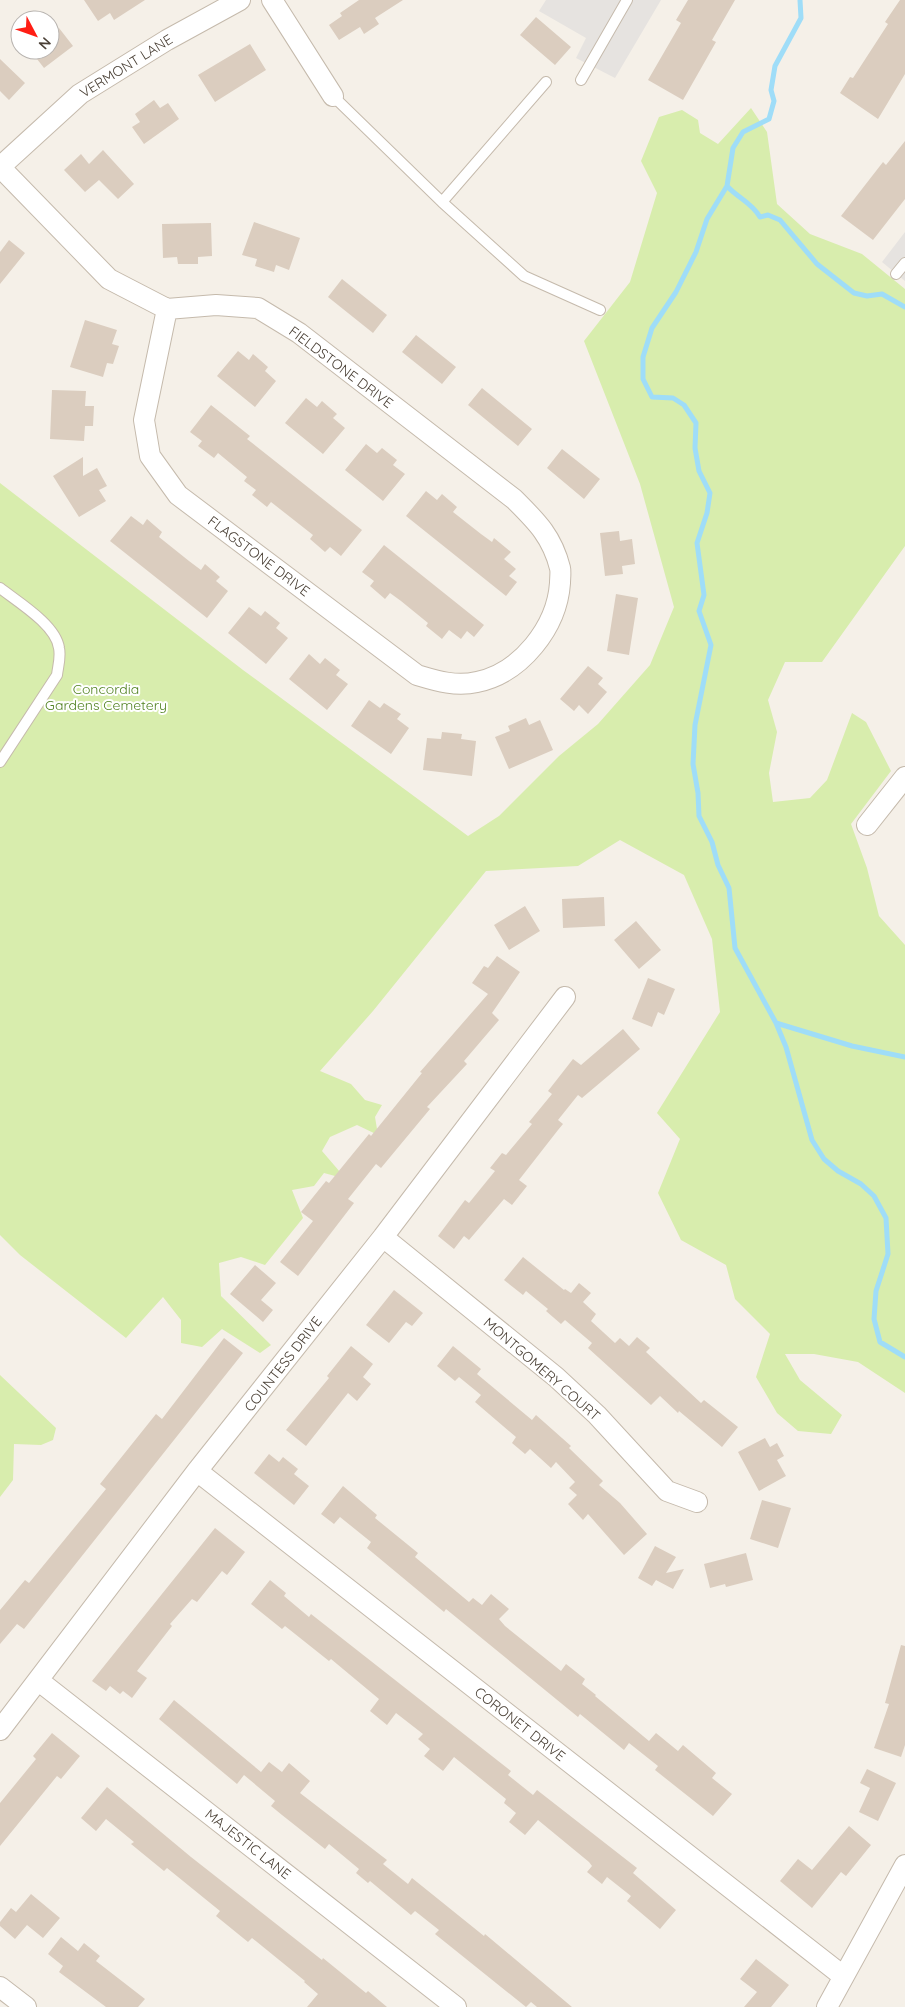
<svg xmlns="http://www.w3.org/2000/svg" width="905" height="2007" font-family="Quicksand,sans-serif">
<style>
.green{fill:#d8edad}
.parking{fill:#e6e3e0}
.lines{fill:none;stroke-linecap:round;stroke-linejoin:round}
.stream{stroke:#9fddf8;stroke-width:5}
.building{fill:#dbcdbf}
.lane-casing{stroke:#c5baac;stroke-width:12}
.street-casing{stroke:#c5baac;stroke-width:22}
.lane{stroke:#fff;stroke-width:10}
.street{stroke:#fff;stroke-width:20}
.labels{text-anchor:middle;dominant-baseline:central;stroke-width:4;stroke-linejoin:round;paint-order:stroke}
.street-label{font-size:14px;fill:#4a4036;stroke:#fff}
.park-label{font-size:14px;fill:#518222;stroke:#fff}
</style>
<rect width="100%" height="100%" fill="#f5f0e8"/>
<path class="green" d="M751,108L767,132L777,204L810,234L862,254L905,289V546L822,662H785L768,700L777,732L769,773L773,802L810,798L827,780L852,713L866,722L891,771L851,824L867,868L879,916L905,945V1393L858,1362L814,1354H785L800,1380L842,1415L831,1434L798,1431L777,1413L756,1377L770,1334L735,1299L726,1265L681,1240L658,1193L680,1139L657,1113L720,1012L712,939L684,875L620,840L578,866L486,871L373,1011L320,1071L351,1084L365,1100L382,1105L375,1117L378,1135L357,1125L330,1137L322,1151L346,1179L324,1173L314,1186L292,1190L303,1218L265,1265L241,1257L219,1263L221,1296L271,1345L260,1353L222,1329L202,1347L181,1343V1320L163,1297L126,1338L20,1255L0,1235V483L243,670L468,836L499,816L559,756L598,724L650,665L674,607L640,484L584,341L630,282L657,193L641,161L659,117L682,110L698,120L700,133L718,144Z
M0,1375L56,1428L53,1440L41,1445L14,1444L13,1480L0,1497Z"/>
<path class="parking" d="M546,0H661L615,78L576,58L586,38L539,11Z
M905,232V281L882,262Z"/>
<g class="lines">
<path class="stream" d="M800,0L801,18L775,66L771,90L774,101L769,119L743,132L733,148L727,186L707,219L696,252L676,292L652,328L643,357V379L652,397L673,398L684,405L696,423L695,448L699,471L710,493L707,513L697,543L704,595L699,611L711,645L695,725L693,764L698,793L699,816L712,842L718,865L729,888L735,948L776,1023L786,1047L812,1140L824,1159L838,1171L861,1184L874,1196L886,1218L888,1254L876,1291L874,1319L880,1342L905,1357
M727,186C739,199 751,202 760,217L768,215L780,220L817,264L854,293L867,296L882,294L905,307
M776,1023L852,1046L905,1057"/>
</g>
<path class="building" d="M84,0H145L114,20L110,13L98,21Z
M359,0H403L375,18L379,24L364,34L360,27L339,40L329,25L342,16L340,13Z
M688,0H735L712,40L716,42L683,100L648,80L681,23L676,20Z
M900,0H905V74L878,119L840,93L850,77L853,78L888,24L885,22Z
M536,17L571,47L555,65L520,35Z
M59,28L73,46L44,68L30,50H50V35Z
M250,44L266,70L215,102L198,75Z
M0,59L25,83L9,100L0,91Z
M154,100L160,108L168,103L179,119L144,144L132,127L140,122L135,114Z
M905,141V199L873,240L841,216L883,162L886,165Z
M103,150L134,184L118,199L99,180L85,192L64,170L81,154L89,164Z
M254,222L300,238L289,270L276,265L274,272L255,266L257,259L242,255Z
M211,223L212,256L198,257V264H178L177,257L163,258L162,224Z
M9,240L25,253L0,284V252Z
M342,279L387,315L373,333L328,297Z
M85,320L117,330L112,344L119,346L113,364L107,363L103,377L70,367Z
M416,335L456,367L442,384L402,352Z
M238,351L249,360L253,354L268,367L265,371L276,381L255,407L217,376Z
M482,388L532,429L518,446L468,405Z
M52,390L86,391L85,406H94L93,426H85L84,441L50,439Z
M306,398L317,407L322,401L337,414L333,418L345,428L323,454L285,423Z
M211,405L250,436L247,439L362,530L341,556L330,547L325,552L310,539L313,535L271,502L267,507L252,495L256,490L244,481L247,477L218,453L214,458L198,446L202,441L190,432Z
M366,444L377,453L382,448L397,460L393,465L405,474L383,501L345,470Z
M562,449L600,479L584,499L547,468Z
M83,457V476L97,468L107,486L99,490L106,501L79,517L53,476Z
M426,491L437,500L442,494L457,507L453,512L481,534L492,542L494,538L511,552L504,559L516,569L509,576L517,582L506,596L406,516Z
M131,516L143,525L147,519L162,532L159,537L189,561L201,570L205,564L220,577L216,581L228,591L207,618L110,541Z
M619,531L620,541L632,539L635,564L622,566L623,574L605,576L600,533Z
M384,545L484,625L474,637L467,631L461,639L449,630L442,639L426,626L428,623L401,601L390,593L385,599L370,586L374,581L362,572Z
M616,594L638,598L629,655L607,651Z
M249,607L261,616L265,611L280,623L276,628L288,638L266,664L228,633Z
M309,654L320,664L325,658L340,670L336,675L348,684L327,710L289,679Z
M588,666L603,678L598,684L607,692L588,714L579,705L574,711L560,699Z
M369,700L380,708L384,703L401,714L397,719L409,728L391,754L351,726Z
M526,718L529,725L540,720L553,750L509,769L495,737L510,731L508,726Z
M442,732L462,734L461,739L476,741L472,776L423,770L427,738L441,739Z
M604,897L605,926L563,928L562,899Z
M525,906L540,931L509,950L494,925Z
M636,921L661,950L639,969L614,940Z
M497,956L520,972L492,1013L499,1020L464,1061L467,1064L427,1107L430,1109L381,1168L376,1164L348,1199L354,1203L298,1276L280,1262L313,1221L301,1212L326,1181L329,1183L369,1134L371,1136L422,1073L420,1072L488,994L472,983L484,966L488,968Z
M648,978L675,989L664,1015L658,1012L652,1027L632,1019Z
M623,1029L640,1049L582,1098L578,1095L558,1120L563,1124L558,1130L519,1180L527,1186L512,1205L504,1199L469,1240L464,1236L454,1249L438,1236L465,1200L469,1203L495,1171L490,1168L502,1153L506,1155L532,1124L529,1122L552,1094L548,1091L573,1059L581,1065Z
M523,1257L564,1290L565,1289L571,1293L579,1283L591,1293L583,1302L596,1314L591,1321L615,1343L620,1338L629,1346L637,1337L650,1348L646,1352L701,1403L704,1400L738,1427L722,1447L679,1411L678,1413L660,1396L651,1405L588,1348L592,1343L565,1320L561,1324L546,1311L548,1309L526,1291L523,1295L504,1280Z
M255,1265L276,1283L261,1300L273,1310L263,1322L230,1294Z
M394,1290L423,1313L412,1326L406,1322L389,1343L366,1325Z
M224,1338L243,1353L24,1629L17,1624L0,1644V1610L25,1580L29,1583L106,1489L100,1484L156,1414L162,1419Z
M351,1346L373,1364L363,1377L371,1384L357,1401L348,1393L306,1446L286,1430L329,1378L327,1376Z
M453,1346L481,1369L477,1374L532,1420L536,1415L571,1446L569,1448L603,1481L599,1485L620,1503L647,1534L624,1555L588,1514L583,1520L568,1504L577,1495L569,1488L575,1482L556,1462L551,1468L530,1449L525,1454L512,1443L516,1437L475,1402L481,1395L459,1377L455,1381L437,1366Z
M765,1438L770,1447L777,1443L784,1456L777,1460L786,1476L759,1491L738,1452Z
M269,1454L279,1462L283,1457L298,1469L294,1474L309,1486L294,1505L254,1473Z
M343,1486L377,1515L375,1518L418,1553L415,1557L469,1602L473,1598L482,1605L491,1594L509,1609L499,1619L505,1626L561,1671L566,1664L585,1679L582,1684L596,1695L595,1696L649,1741L656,1733L678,1751L683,1745L716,1773L712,1778L732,1794L713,1816L655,1770L658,1766L629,1743L624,1750L580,1714L578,1717L446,1609L444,1612L367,1548L371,1542L340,1517L334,1524L321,1514Z
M762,1500L791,1508L778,1548L750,1539Z
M215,1528L245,1552L227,1575L222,1571L197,1602L192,1599L170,1624L172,1626L137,1671L147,1678L132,1698L123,1691L120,1694L110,1686L106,1691L92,1681Z
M655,1546L676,1557L666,1573L684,1569L673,1589L656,1580L652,1586L638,1578Z
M746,1553L753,1580L726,1587L725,1584L710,1588L704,1564Z
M270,1580L286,1593L284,1596L309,1617L311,1614L511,1771L508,1775L533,1795L537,1790L637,1868L633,1873L676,1910L660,1929L627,1901L631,1896L607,1877L602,1884L587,1872L592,1866L589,1862L538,1820L525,1835L509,1822L516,1813L504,1803L506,1799L454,1757L443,1771L424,1756L430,1749L418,1739L423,1734L396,1713L387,1725L370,1711L379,1699L331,1659L329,1661L285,1626L282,1629L251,1604Z
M901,1645L905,1646V1745L901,1757L874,1748L889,1704L885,1703Z
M174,1700L261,1772L269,1762L282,1772L289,1763L310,1781L300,1793L387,1860L383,1864L408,1884L412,1878L484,1936L485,1934L572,2007H537L531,2002L526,2007L435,1934L439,1930L415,1911L411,1915L370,1881L368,1883L356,1873L359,1869L329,1844L325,1849L282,1815L271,1806L275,1801L244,1775L237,1784L159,1719Z
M52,1733L80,1756L61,1779L57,1776L0,1846V1803L36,1759L33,1756Z
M867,1769L896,1783L878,1821L859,1812L870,1788L860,1783Z
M107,1787L191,1857L322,1960L323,1958L366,1993L368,1991L387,2007H307L318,1994L304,1982L305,1981L252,1938L248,1942L216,1916L220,1911L167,1868L164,1871L131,1844L134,1842L106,1819L96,1831L81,1818Z
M849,1826L871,1845L846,1876L841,1872L812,1908L780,1881L798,1859L812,1870Z
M31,1894L60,1918L43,1938L27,1925L15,1939L0,1926V1922L11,1908L16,1912Z
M61,1937L78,1951L84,1943L100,1956L96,1961L145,1999L138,2007H106L59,1972L63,1966L48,1954Z
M756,1959L789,1985L771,2007H744L757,1992L740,1979Z"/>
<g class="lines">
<g class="lane-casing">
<path id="lane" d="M581,80L627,0
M333,96L442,202L524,276L600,310
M442,202L546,82
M896,274L905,263
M0,588C18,602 56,625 59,648C61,657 58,666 57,675L0,762"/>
</g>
<g class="street-casing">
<path id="street" d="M272,0L333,96
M0,167L109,279L167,309L216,305L258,308L299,333L514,499C536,521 552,536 560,568C561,572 560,578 560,583C557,627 521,673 477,682C456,687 437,681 417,675L178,495L150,456L144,420L167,309
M0,167L80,94L167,40L240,0
M867,825L905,777
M383,1237L556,1377L597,1415L667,1491L697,1502
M197,1471L843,1976
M39,1681L456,2007
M0,1730L197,1471L383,1237L565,997
M0,1987L26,2007
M827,2007L905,1865"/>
</g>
<use href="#lane" class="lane"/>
<use href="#street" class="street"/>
</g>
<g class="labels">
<g class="street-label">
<text transform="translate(126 66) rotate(-32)">VERMONT LANE</text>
<text transform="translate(341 367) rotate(37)">FIELDSTONE DRIVE</text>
<text transform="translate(259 556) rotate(37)">FLAGSTONE DRIVE</text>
<text transform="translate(283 1364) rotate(-52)">COUNTESS DRIVE</text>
<text transform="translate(542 1369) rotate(41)">MONTGOMERY COURT</text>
<text transform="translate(520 1724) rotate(38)">CORONET DRIVE</text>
<text transform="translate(248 1844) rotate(38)">MAJESTIC LANE</text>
</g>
<g class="park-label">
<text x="106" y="689">Concordia<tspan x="106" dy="16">Gardens Cemetery</tspan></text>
</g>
</g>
<g transform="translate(35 35) rotate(131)"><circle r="24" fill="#ffffff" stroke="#b7b3af"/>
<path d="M0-4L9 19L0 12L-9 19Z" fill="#ff1e15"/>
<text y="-8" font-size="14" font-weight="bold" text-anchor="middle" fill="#4a4036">N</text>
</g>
</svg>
